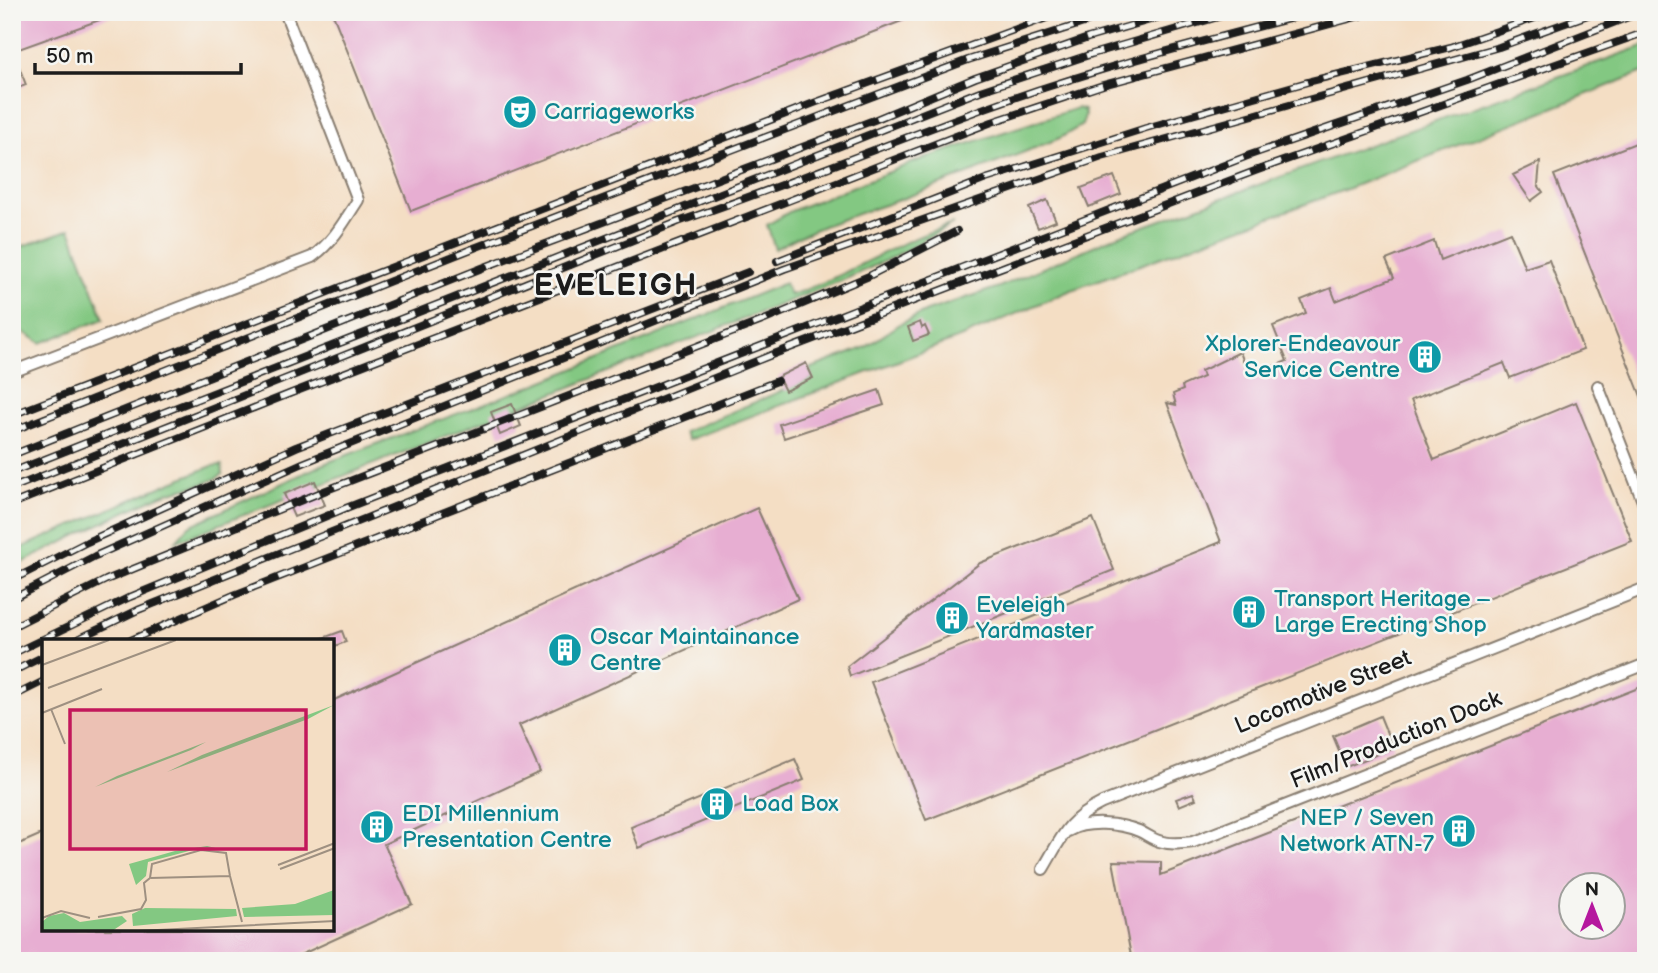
<svg xmlns="http://www.w3.org/2000/svg" width="1658" height="973" font-family="'Balsamiq Sans',sans-serif">
<style>
.green{fill:#83c882;stroke:#50724f;stroke-width:2}
.building{fill:#e7aed2;fill-rule:evenodd}
.lines{fill:none;stroke-linecap:round;stroke-linejoin:round}
.service-casing{stroke:#887d70;stroke-width:14}
.service{stroke:#fff;stroke-width:10}
.rail-casing{stroke:#1c1c1c;stroke-width:8}
.rail{stroke:#f6f6f2;stroke-width:5;stroke-dasharray:16;stroke-linecap:butt}
.labels{text-anchor:middle;dominant-baseline:central;stroke-width:5;stroke-linejoin:round;paint-order:stroke}
.culture-label{font-size:23px;fill:#0d838f;stroke:#f6f6f2;text-anchor:start}
.street-label{font-size:23px;fill:#1c1c1c;stroke:#f6f6f2}
.district-label{font-size:30px;font-weight:bold;letter-spacing:2px;fill:#1c1c1c;stroke:#f6f6f2}
.inset-road{fill:none;stroke:#9e9081;stroke-width:2}
.view{fill:#c2185b;fill-opacity:0.15;stroke:#c2185b;stroke-width:3.5}
.inset-edge{fill:none;stroke:#1c1c1c;stroke-width:3.5}
</style>
<rect width="100%" height="100%" fill="#f6f6f2"/>
<filter id="ink" filterUnits="userSpaceOnUse"><feTurbulence type="fractalNoise" baseFrequency=".0143" numOctaves="2"/><feDisplacementMap in="SourceGraphic" scale="14" xChannelSelector="R" yChannelSelector="G"/><feConvolveMatrix kernelMatrix="1 2 1 2 8 2 1 2 1" color-interpolation-filters="sRGB"/></filter>
<filter id="wash" filterUnits="userSpaceOnUse"><feTurbulence type="fractalNoise" baseFrequency=".00686" numOctaves="4" result="noise"/><feDisplacementMap in="SourceGraphic" scale="28" xChannelSelector="R" yChannelSelector="G"/><feGaussianBlur stdDeviation="1.57" result="paint"/><feColorMatrix in="noise" values="0 0 0 0 0 0 0 0 0 0 0 0 0 0 0 0 0 1.4 0 .05"/><feComposite in="paint" operator="in"/></filter>
<g filter="url(#wash)">
<rect width="100%" height="100%" fill="#f4dec4"/>
<path class="green" d="M1646,45V71L1344,190L1069,291L962,337L688,440L684,432L812,378L809,369L866,347L900,324L927,311L999,287L1114,237Z
M1077,108L1084,110L1085,116L1082,125L1060,138C1007,159 953,180 899,200C857,215 814,226 775,249L767,225L791,211L922,159Z
M953,224L893,257L848,278L175,542L189,526L326,463L539,383L785,283L790,295C847,277 896,241 953,224Z
M70,229L104,319L41,343L12,325V250Z
M222,465L223,474C205,487 182,487 162,495C111,517 62,543 12,568V552L167,484L212,466Z"/>
<g id="blocks">
<path class="building" d="M12,12H119V13L13,51L26,85L12,90Z
M332,12H925L411,211Z
M1646,139V409L1554,175Z
M1540,162L1538,185L1543,192L1531,201L1513,175Z
M1114,176L1121,194L1089,207L1081,188Z
M1047,200L1056,221L1038,228L1029,208Z
M1510,232L1525,268L1549,260L1583,350L1510,378L1504,363L1411,400L1434,460L1576,402L1632,541L926,820L871,682L1221,542L1167,403L1176,405L1173,394L1183,390L1182,386L1203,377L1201,371L1240,352L1246,368L1255,364L1258,373L1287,361L1273,326L1306,313L1301,300L1331,288L1336,301L1394,278L1386,260L1434,241L1440,260Z
M920,322L922,328L925,326L929,335L913,341L908,327Z
M806,363L813,378L785,391L778,377Z
M879,390L884,405L784,438L779,424Z
M512,404L521,426L500,435L491,412Z
M315,481L325,505L294,517L284,494Z
M757,508L798,599L519,725L540,772L384,844L412,904L287,961H12V847L44,833V929H332V701Z
M1093,518L1114,570L850,676L847,666L980,563Z
M342,631L346,642L332,647V640H318Z
M1646,685V961H1132L1113,861L1161,862V875ZM1570,886H1612V928H1570Z
M1380,716L1393,748L1346,767L1333,736Z
M795,759L804,780L639,848L631,827Z
M1193,793L1196,799L1179,806L1176,799Z"/>
</g>
</g>
<g filter="url(#ink)">
<use href="#blocks" fill-opacity="0" stroke="#887d70" stroke-width="2"/>
<g class="lines">
<g class="service-casing">
<path id="service" d="M12,372L312,257C333,242 344,222 358,200L285,12
M1598,386L1646,509
M1068,831C1086,820 1120,823 1139,831C1146,834 1152,839 1159,841C1170,845 1182,843 1193,842L1646,664
M1043,869C1062,837 1067,820 1102,803L1646,588"/>
</g>
<use href="#service" class="service"/>
<g class="rail-casing">
<path id="rail" d="M777,261L986,179L1146,128L1311,81L1451,47L1552,12
M12,415L814,103L1063,12
M12,431L474,248L968,60L1118,12
M12,455L482,268L874,120L975,78L1088,38L1178,12
M12,472L980,91L1092,54L1235,12
M12,488L678,222C781,187 882,146 985,108C1093,69 1204,41 1315,12
M12,504L289,394L992,122L1103,85L1375,12
M12,580L87,542L296,447L748,272
M12,599L95,556L303,463L784,269L1102,157L1499,47L1596,12
M12,627L106,580L324,491L762,321L869,276L957,231
M76,640L138,610L774,354L1255,171L1646,32
M131,640L234,595L777,381
M12,654L130,597L346,508L1250,155L1467,80L1641,12
M12,672L44,656
M12,697L44,681"/>
</g>
<use href="#rail" class="rail"/>
</g>
</g>
<defs>
<g id="theatre-disc" transform="scale(1.75)"><circle r="9.5" fill="#0f9aa8" stroke="#f6f6f2"/><path d="M-5-5.5Q0-4 5-5.5V0Q5 5 0 6Q-5 5-5 0ZM-3.3-2.5H-1v1.5H-3.3ZM1-2.5H3.3v1.5H1ZM-2.8 1Q0 5.5 2.8 1Z" fill="#fff"/></g>
<g id="building-disc" transform="scale(1.75)"><circle r="9.5" fill="#0f9aa8" stroke="#f6f6f2"/><path d="M-4-6H4V6H1V3H-1V6H-4ZM-2.5-4.3h1.7v1.8h-1.7ZM.8-4.3h1.7v1.8H.8ZM-2.5-1h1.7V.8h-1.7ZM.8-1h1.7V.8H.8Z" fill="#fff"/></g>
</defs>
<g fill-rule="evenodd">
<use href="#theatre-disc" x="520" y="112"/>
<use href="#building-disc" x="1425" y="357"/>
<use href="#building-disc" x="1249" y="612"/>
<use href="#building-disc" x="952" y="618"/>
<use href="#building-disc" x="565" y="650"/>
<use href="#building-disc" x="717" y="804"/>
<use href="#building-disc" x="377" y="827"/>
<use href="#building-disc" x="1459" y="831"/>
</g>
<g class="labels">
<g class="culture-label">
<text x="544" y="112">Carriageworks</text>
<text x="1400" y="344" text-anchor="end">Xplorer-Endeavour<tspan x="1400" dy="26">Service Centre</tspan></text>
<text x="1274" y="599">Transport Heritage –<tspan x="1274" dy="26">Large Erecting Shop</tspan></text>
<text x="976" y="605">Eveleigh<tspan x="976" dy="26">Yardmaster</tspan></text>
<text x="590" y="637">Oscar Maintainance<tspan x="590" dy="26">Centre</tspan></text>
<text x="742" y="804">Load Box</text>
<text x="402" y="814">EDI Millennium<tspan x="402" dy="26">Presentation Centre</tspan></text>
<text x="1434" y="818" text-anchor="end">NEP / Seven<tspan x="1434" dy="26">Network ATN-7</tspan></text>
</g>
<g class="street-label">
<text transform="translate(1323 692) rotate(-22)">Locomotive Street</text>
<text transform="translate(1396 740) rotate(-22)">Film/Production Dock</text>
</g>
<g class="district-label">
<text x="616" y="286">EVELEIGH</text>
</g>
</g>
<g transform="translate(42 639)">
<rect width="292" height="292" fill="#f4dec4"/>
<path d="M292,66L266,80L125,133L160,116ZM164,103L149,111L53,148L75,137ZM165,207L182,211L158,209L106,223L104,237L94,246L87,225L133,212ZM292,251V276L202,278L200,269L253,265ZM103,269L194,270L195,277L91,287L90,275ZM22,274L38,283L80,277L85,282L70,292H0V283L7,277Z" fill="#83c882"/>
<path class="inset-road" d="M0,26L67,1M6,49L134,1M9,70L23,105M0,74L60,50M236,226L293,204M238,230L293,209M188,237L200,283M108,239L110,225L159,211L184,214L188,237M108,239L188,237M56,278L99,270L104,261L102,244L108,239M0,279L19,272L48,279M96,292L293,282"/>
<path class="view" d="M28,71H264V210H28Z"/>
<rect width="292" height="292" class="inset-edge"/>
</g>
<rect width="1658" height="973" fill="none" stroke="#f6f6f2" stroke-width="42"/>
<g transform="translate(1592 906)"><circle r="33" fill="#f6f6f2" stroke="#9f9f9c" stroke-width="2"/>
<path d="M0-5L12 26L0 18L-12 26Z" fill="#b5179e"/>
<text y="-10" font-size="19" font-weight="bold" text-anchor="middle" fill="#1c1c1c">N</text>
</g>
<path d="M35 63v10h206v-10" fill="none" stroke="#1c1c1c" stroke-width="3.5"/>
<text x="46" y="63" font-size="21" fill="#1c1c1c" stroke="#f6f6f2" stroke-width="5" paint-order="stroke">50 m</text>
</svg>
